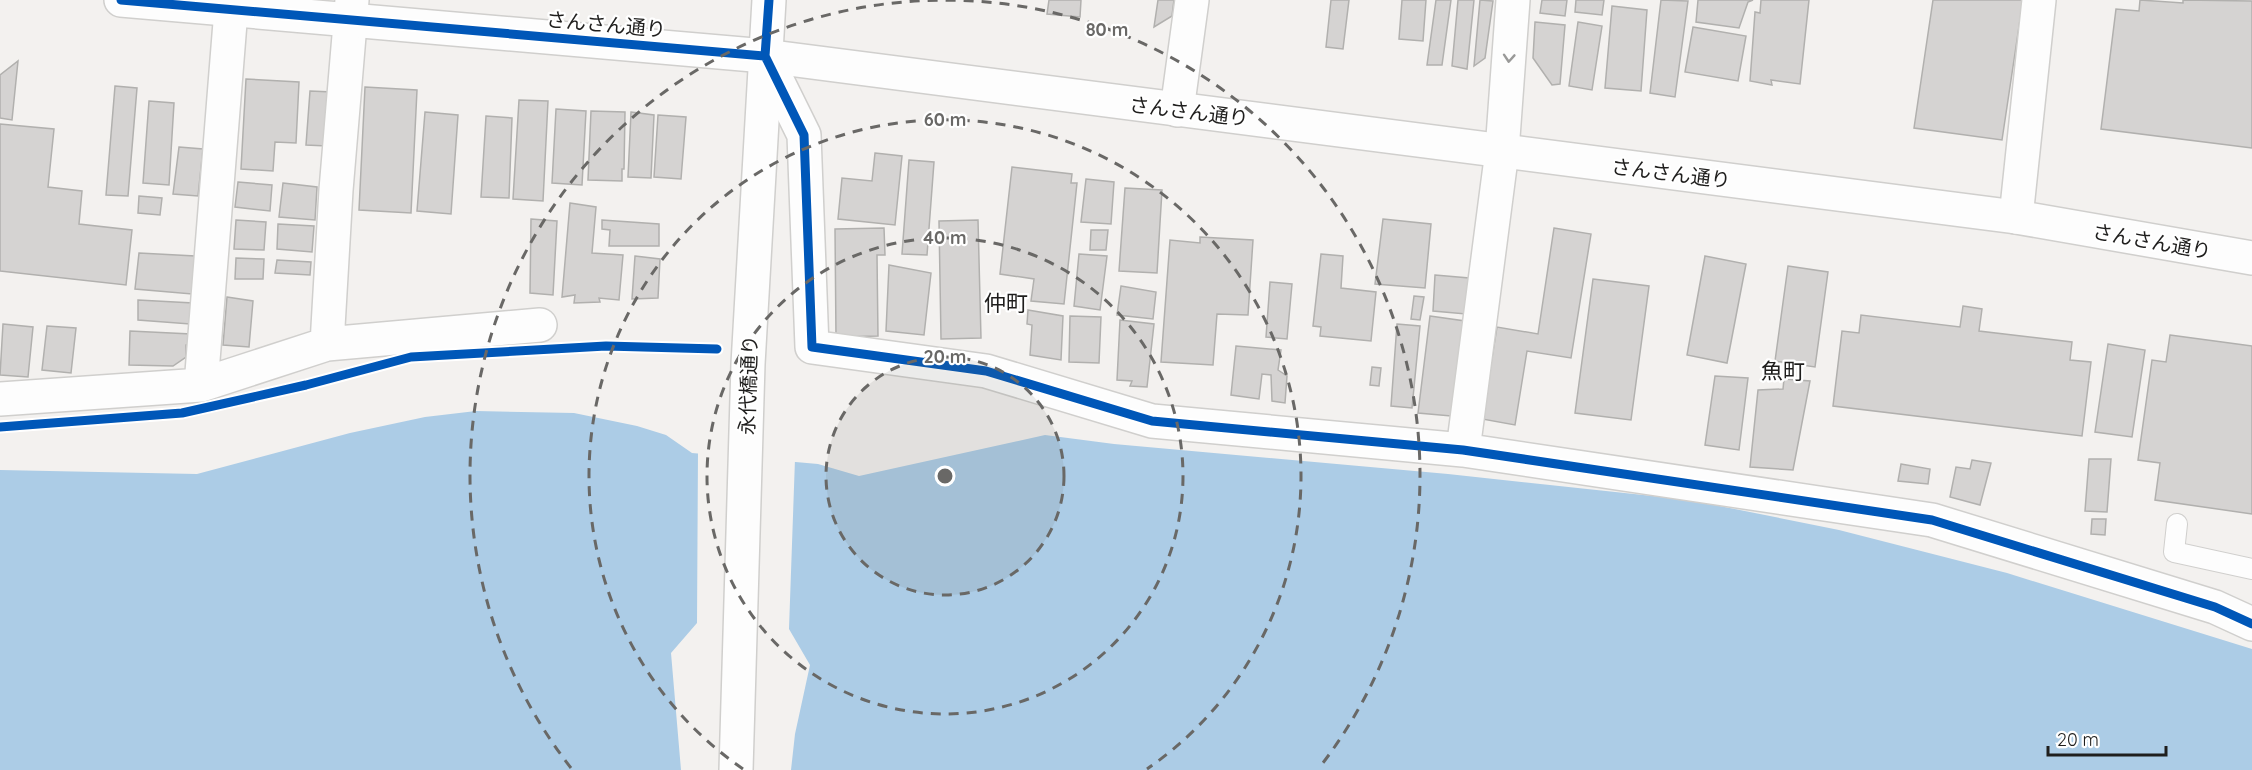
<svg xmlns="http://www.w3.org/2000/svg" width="2252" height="770" font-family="Quicksand,'Noto Sans JP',sans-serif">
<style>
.water{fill:#accce6}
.pier{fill:#f3f1ef}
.building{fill:#d5d3d2;stroke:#b1b0ae;stroke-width:1.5}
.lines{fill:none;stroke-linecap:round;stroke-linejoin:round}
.service-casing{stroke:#d0cfcd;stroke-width:22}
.minor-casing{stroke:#d0cfcd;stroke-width:36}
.tertiary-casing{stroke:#d0cfcd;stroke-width:36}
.secondary-casing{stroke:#d0cfcd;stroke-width:36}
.service{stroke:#fdfdfd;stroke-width:20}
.minor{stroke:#fdfdfd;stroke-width:33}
.tertiary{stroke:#fdfdfd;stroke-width:33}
.secondary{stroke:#fdfdfd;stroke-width:33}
.cycleway-casing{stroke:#fff;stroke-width:13}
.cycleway{stroke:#0057b8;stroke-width:9}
.oneway{stroke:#999998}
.ring{fill:none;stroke:#696866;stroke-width:3;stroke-dasharray:10 8}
.labels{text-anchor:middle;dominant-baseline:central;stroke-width:4.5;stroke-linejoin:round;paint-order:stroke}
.street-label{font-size:20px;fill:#1f1e1d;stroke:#fff}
.quarter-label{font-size:22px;fill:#1f1e1d;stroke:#fff}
.centre{fill:#696866;stroke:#fff;stroke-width:3}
.ring-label{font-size:18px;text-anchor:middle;font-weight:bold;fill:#696866;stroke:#fff;stroke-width:4.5;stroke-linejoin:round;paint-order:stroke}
</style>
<rect width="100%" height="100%" fill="#f3f1ef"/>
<path class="water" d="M476,411L574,413L637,426L666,435L692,453L818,464L859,476L1045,435L1114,444L1448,474L1690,500L1839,530L2007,573L2252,649V770H0V470L197,474L350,433L425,417Z"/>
<path class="pier" d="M698,451L795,459L789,629L810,665L795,734L791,770H681L671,653L697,623Z"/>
<path class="building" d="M1049,0H1081L1080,17L1047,14Z
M1158,0H1174L1172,16L1154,27Z
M1331,0H1349L1343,49L1326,47Z
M1402,0H1426L1423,41L1399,39Z
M1436,0H1451L1442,65H1427Z
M1458,0H1474L1467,69L1452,66Z
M1480,0L1493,1L1485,58L1474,66Z
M1542,0H1567L1565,16L1540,13Z
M1576,0H1604L1602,15L1575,12Z
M1661,0L1688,1L1675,97L1650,93Z
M1698,0H1753L1748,2L1739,28L1696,22Z
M1761,0H1809L1800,84L1771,80L1772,85L1750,81L1755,12L1760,13Z
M1933,0H2023L2002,140L1914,128Z
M2140,0L2183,3V0L2252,1V148L2101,129L2116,9L2139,11Z
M1612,6L1647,10L1641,91L1605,88Z
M1535,22L1565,25L1560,84L1552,85L1533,58Z
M1578,22L1602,26L1592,90L1569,86Z
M1693,27L1746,36L1738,81L1685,72Z
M18,61L12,120L0,118V75Z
M246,79L299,82L296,143L275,142L273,171L241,169Z
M115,86L137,88L128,196L106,195Z
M365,87L417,90L411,213L359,210Z
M310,91L332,92L327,146L306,145Z
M519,100L548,101L543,201L513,199Z
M149,101L174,103L169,185L143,183Z
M556,109L586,111L582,185L552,183Z
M591,111L625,112L624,169H622V181L588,180Z
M425,112L458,115L451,214L417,211Z
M631,112L654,115L651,178L628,177Z
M658,115L686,117L681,179L654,177Z
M486,116L512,118L509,198L481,197Z
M0,124L54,129L48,187L82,191L79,224L132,230L126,285L0,271Z
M179,147L203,149L198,196L173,194Z
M875,153L902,156L895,225L838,219L842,178L872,181Z
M909,160L934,162L927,255L902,254Z
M1012,167L1072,174L1071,183H1077L1064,304L1031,301L1034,279L1000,274Z
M1086,179L1114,182L1111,224L1081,222Z
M238,182L272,185L270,211L235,207Z
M283,183L317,187L315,220L279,217Z
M1125,188L1162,190L1157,273L1119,271Z
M139,196L162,198L160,215L138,213Z
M570,203L596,207L592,253L623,255L619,300L599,298L600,302L574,303L575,295L562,297Z
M531,219L557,221L553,295L530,293Z
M1383,219L1431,224L1425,288L1375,284Z
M236,220L266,222L264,250L234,249Z
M602,220L659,224V246H609L610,230L602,229Z
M978,220L981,338L941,339L939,221Z
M278,224L314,226L312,252L277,249Z
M884,228L885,255H877L878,336L836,337L835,229Z
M1554,228L1591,234L1571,358L1527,351L1515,425L1482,419L1497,327L1538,334Z
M1091,230H1108L1106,250H1090Z
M1200,237L1253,240L1248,315L1217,314L1213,365L1161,362L1170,240L1200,243Z
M139,253L195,256L192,294L135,289Z
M1079,254L1107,256L1100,310L1074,306Z
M1321,254L1343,256L1341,288L1376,292L1371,341L1320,336L1321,327L1313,326Z
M635,256L660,259L658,298L632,299Z
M1705,256L1746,264L1727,363L1687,355Z
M236,258L264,259L263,279H235Z
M277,260L311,262L310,275L275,273Z
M889,265L931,273L924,335L886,331Z
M1788,266L1828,272L1815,367L1775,361Z
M1435,275L1469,278L1466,314L1433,311Z
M1593,279L1649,286L1631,420L1575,413Z
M1270,282L1292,284L1287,339L1266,337Z
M1121,286L1156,292L1153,319L1117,315Z
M1414,296L1424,297L1420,320L1411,319Z
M227,297L253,301L249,347L223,345Z
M138,300L193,303L190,324L138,320Z
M1963,306L1982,309L1979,331L2072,342L2070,360L2091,362L2082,436L1833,406L1842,331L1859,333L1861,315L1960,327Z
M1028,310L1063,316L1061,360L1030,355L1032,325L1027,324Z
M1070,316L1101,317L1099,363L1069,362Z
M1430,316L1465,321L1451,416L1418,413Z
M1120,320L1154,324L1147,387L1130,386L1132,381L1117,380Z
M3,324L33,327L28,377L0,375Z
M1397,324L1420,326L1412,408L1391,406Z
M47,326L76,328L71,373L42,370Z
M130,331L191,334V343L186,345V357L173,366L129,365Z
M2170,335L2252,346V514L2155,500L2160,463L2138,460L2152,360L2166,362Z
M2108,344L2145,350L2132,437L2095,432Z
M1236,346L1281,350L1278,370L1287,376L1285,403L1272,401L1271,375L1262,374L1259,399L1231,395Z
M1372,367L1381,368L1379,386L1370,385Z
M1715,376L1748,378L1739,450L1705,445Z
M1784,379L1810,381L1793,470L1750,467L1758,390L1783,389Z
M2089,459H2111L2107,512L2085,511Z
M1972,460L1991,463L1980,505L1950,497L1956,467L1970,469Z
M1901,464L1930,469L1928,484L1898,481Z
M2092,519H2106L2105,535L2091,534Z"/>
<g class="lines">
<g class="service-casing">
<path id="service" d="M2177,524L2174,552L2252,569"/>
</g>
<g class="minor-casing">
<path id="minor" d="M765,56L804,135L812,347L986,371L1152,421L1463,450L1932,520L2215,607L2252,624
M1177,110L1192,0
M2016,217L2039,0
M327,344L336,190L352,0
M201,385L231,10
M0,399L201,385L327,344L540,325
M1463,450L1502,151L1513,0"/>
</g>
<g class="tertiary-casing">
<path id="tertiary" d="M736,770L748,364L769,0"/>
</g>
<g class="secondary-casing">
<path id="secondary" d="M121,0L765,56L2016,217L2252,258"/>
</g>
<use href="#service" class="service"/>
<use href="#minor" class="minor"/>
<use href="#tertiary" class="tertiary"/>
<use href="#secondary" class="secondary"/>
<g class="cycleway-casing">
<path id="cycleway" d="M121,0L765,56
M769,0L765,56L804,135L812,347L986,371L1152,421L1463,450L1932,520L2215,607L2252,624
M0,427L182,413L306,385L411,357L606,346L717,349"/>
</g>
<use href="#cycleway" class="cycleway"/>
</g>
<defs><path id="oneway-chevron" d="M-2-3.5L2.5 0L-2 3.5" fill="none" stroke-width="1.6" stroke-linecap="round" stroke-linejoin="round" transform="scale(1.5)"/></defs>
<use class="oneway" href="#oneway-chevron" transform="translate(1509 58) rotate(94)"/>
<circle cx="945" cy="476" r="119" fill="#696866" fill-opacity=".12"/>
<g class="ring">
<circle cx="945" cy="476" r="119"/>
<circle cx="945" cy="476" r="238"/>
<path d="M743 769A356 356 0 1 1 1147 769"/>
<path d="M571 768A475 475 0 1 1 1319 768"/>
</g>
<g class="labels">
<g class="street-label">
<text transform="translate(606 24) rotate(5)">さんさん通り</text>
<text transform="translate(1189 111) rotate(7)">さんさん通り</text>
<text transform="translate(1671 173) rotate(7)">さんさん通り</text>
<text transform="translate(2152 241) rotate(10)">さんさん通り</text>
<text transform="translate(748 385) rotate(-88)">永代橋通り</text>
</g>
<g class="quarter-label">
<text x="1006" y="303">仲町</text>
<text x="1783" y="371">魚町</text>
</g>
</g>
<circle cx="945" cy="476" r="9" class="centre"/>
<g class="ring-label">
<text x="1107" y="36">80 m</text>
<text x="945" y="126">60 m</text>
<text x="945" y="244">40 m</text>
<text x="945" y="363">20 m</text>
</g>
<path d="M2048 746v9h118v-9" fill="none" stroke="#1f1e1d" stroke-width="3"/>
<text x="2057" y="746" font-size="18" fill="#1f1e1d" stroke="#ffffff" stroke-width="4.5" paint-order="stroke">20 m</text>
</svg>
